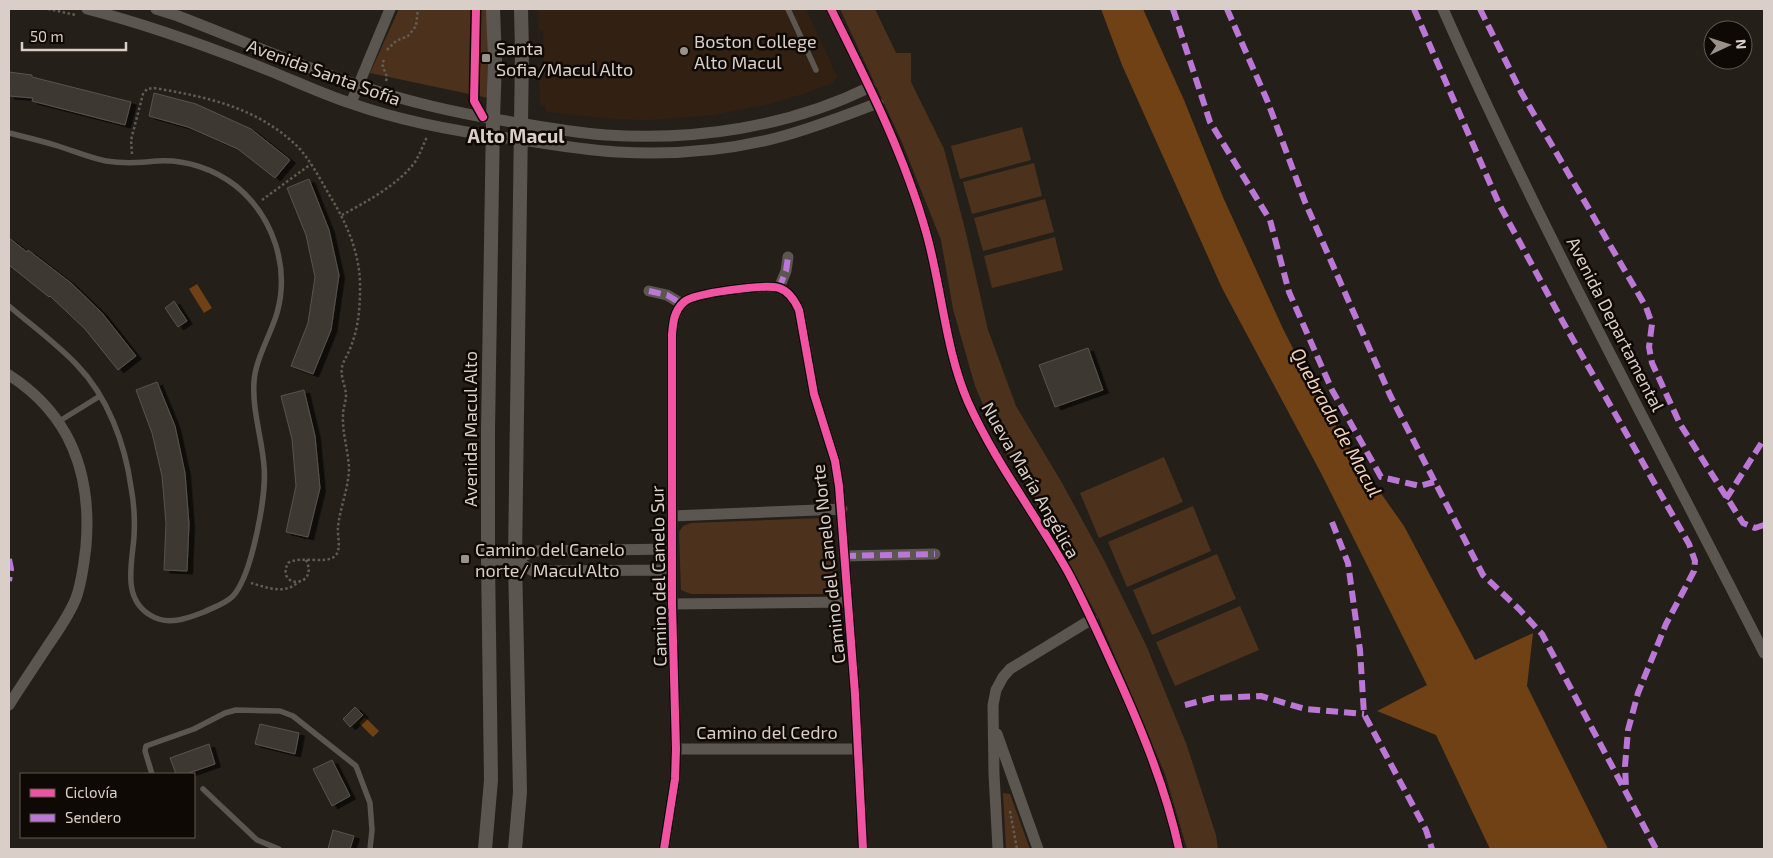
<svg xmlns="http://www.w3.org/2000/svg" width="1773" height="858" font-family="'Exo 2',sans-serif">
<style>
.built{fill:#322113}
.green{fill:#4c321d}
.water{fill:#6f4115}
.building{fill:#3d3833;stroke:#59534e;filter:url(#shadow)}
.lines{fill:none;stroke-linecap:round;stroke-linejoin:round}
.path{stroke:#625c58;stroke-width:2.5;stroke-dasharray:2.5 2.5;stroke-linecap:butt}
.service{stroke:#5c5651;stroke-width:5.5}
.minor{stroke:#5c5651;stroke-width:11}
.tertiary{stroke:#5c5651;stroke-width:14}
.quiet{stroke:#ba77d6;stroke-width:6;stroke-dasharray:12 6;stroke-linecap:butt}
.cycleway-casing{stroke:#0f0905;stroke-width:11}
.cycleway{stroke:#f153a3;stroke-width:8}
.poi-dot{fill:#9a918b;stroke:#0f0905;stroke-width:2}
.labels{text-anchor:middle;dominant-baseline:central;stroke-width:5;stroke-linejoin:round;paint-order:stroke}
.poi-label{font-size:18px;fill:#d9cfc8;stroke:#0f0905;text-anchor:start}
.street-label{font-size:18px;fill:#d9cfc8;stroke:#0f0905}
.neighbourhood-label{font-size:19px;font-weight:bold;fill:#d9cfc8;stroke:#0f0905}
.water-label{font-size:19px;font-style:italic;fill:#f3d3bb;stroke:#0f0905}
</style>
<defs>
<filter id="shadow"><feDropShadow dx="5.5" dy="3" stdDeviation="0" flood-color="#0009"/></filter>
</defs>
<rect width="100%" height="100%" fill="#251f19"/>
<path class="built" d="M538,9H806L837,76L833,83L803,94L773,103L713,115L649,120L614,119L546,112L545,106L540,105L539,72L544,71L543,31L539,30Z"/>
<path class="green" d="M399,9H487L488,98L370,73Z
M840,9H875L896,53H911V82L944,149L965,229L988,330L1016,406L1062,483L1103,558L1146,645L1186,743L1216,835L1218,849H1187L1165,774L1099,619L1032,496L996,435L975,386L953,309L941,240L901,140Z
M1022,127L1031,160L960,179L951,146Z
M1034,163L1042,196L972,214L963,182Z
M1045,199L1054,232L983,251L974,218Z
M1055,237L1063,270L992,288L984,256Z
M1164,457L1183,502L1099,538L1080,493Z
M1193,506L1211,551L1127,587L1108,542Z
M823,518L830,521L834,530L837,584L834,589L824,594H691L681,590L679,532L683,526L691,523Z
M1217,554L1236,599L1152,635L1133,590Z
M1240,606L1259,650L1175,686L1156,642Z
M1003,793L1010,794L1030,849H1006Z"/>
<path class="water" d="M1101,9H1143L1184,100L1223,197L1284,331L1322,404L1356,458L1404,526L1475,660L1533,633L1527,686L1608,849H1490L1436,735L1377,711L1427,685L1322,475L1222,288L1122,65Z
M197,284L212,308L204,313L189,289Z
M365,717L379,731L373,737L359,723Z"/>
<path class="building" d="M9,72L32,75V77L131,102L125,125L32,101L33,98L9,96Z
M154,93L196,104L251,129L290,160L275,178L238,149L188,127L149,116Z
M309,179L329,230L339,275L331,330L313,374L291,366L308,323L315,277L306,235L287,188Z
M9,238L27,252L28,250L71,283L102,313L136,356L118,370L85,329L50,296L49,297L9,265Z
M174,301L187,321L178,327L165,308Z
M1088,348L1103,390L1055,407L1039,365Z
M157,382L175,426L185,473L189,524L187,571L164,570L166,523L162,476L152,433L136,390Z
M304,390L315,436L320,488L308,537L286,532L296,486L292,439L281,396Z
M355,707L363,715L350,727L343,719Z
M260,724L299,733L295,754L255,744Z
M209,744L215,764L186,774H176L170,758Z
M332,760L350,796L332,806L313,769Z
M333,830L354,836L350,849H328Z"/>
<g class="lines">
<path class="path" d="M48,9L76,15
M387,50L396,41L408,36L416,26L418,9
M384,60L382,64L387,77L386,81
M132,154L131,140L143,94L147,89L154,88C207,97 257,107 298,147C312,162 322,183 333,201C349,228 361,258 360,290C360,309 358,329 351,346C349,353 344,359 342,367C340,377 346,386 346,396C346,402 343,408 343,415C342,432 348,450 349,467C349,488 340,507 338,527C337,536 342,549 335,556C326,565 301,555 288,563C275,589 320,588 306,560
M262,200L311,164
M342,215C366,202 398,185 415,162C420,154 423,145 427,137
M251,583C265,587 284,595 297,583
M1010,811L1017,849"/>
<path class="service" d="M788,9L816,70
M9,133C25,137 42,141 58,146C74,151 90,158 106,161C124,164 140,163 157,161C185,159 214,169 236,186C273,216 290,267 277,313C271,334 255,360 254,382C252,410 262,438 264,466C267,494 252,575 233,596C225,604 214,607 204,612C186,619 167,626 150,615C122,598 132,564 134,537C135,521 134,503 131,487C125,444 108,397 77,365C56,343 31,325 9,306
M58,422L100,396
M152,774L145,751L146,746L194,729L225,713L236,710L280,711L293,716L356,766L370,803L372,830L370,849
M203,789L257,840L279,849"/>
<path class="minor" d="M87,9C149,25 210,47 270,71C297,82 323,94 350,103C406,123 464,133 523,140C554,145 585,150 617,152C670,155 725,151 776,138C811,129 844,116 878,103
M156,9L178,16C238,39 297,65 358,85C411,103 465,115 519,123C548,128 577,133 606,135C695,141 789,127 870,87
M831,9C867,81 904,154 926,232C942,288 945,349 968,402C995,462 1036,515 1068,572C1084,602 1098,633 1112,664C1139,723 1165,785 1179,849
M1443,9C1540,228 1656,439 1764,653
M351,103L390,9
M779,288L786,271L788,257
M649,291L667,295L682,304
M9,375C71,415 92,474 86,546C84,563 82,582 76,598C69,616 57,632 47,647C34,667 21,686 9,705
M672,516L842,509
M844,556L935,554
M488,560H515L534,551L672,549
M515,560L533,571L672,570
M672,604L847,602
M997,734L1038,849
M676,749H858
M664,849L675,779L676,749L672,604V335C673,322 674,311 684,302C694,293 764,284 779,288C789,291 795,301 799,310L814,394L835,461L839,486L855,694L863,849
M998,849L994,774L993,705L996,690L1003,677L1010,669L1092,619"/>
<path class="tertiary" d="M485,849L491,780L488,560V430L493,119L495,61L493,9
M515,849L520,792L515,560L522,51L521,9"/>
<path class="quiet" d="M1173,9L1210,122L1270,220L1289,292L1332,390L1381,477L1420,486L1434,482
M1227,9L1267,100L1305,202L1390,395L1483,575L1519,609L1542,634L1656,849
M1414,9L1499,204L1563,322L1689,544L1695,561L1694,571L1666,624L1638,693L1628,730L1625,766L1626,787
M1480,9L1521,92L1646,307L1652,324L1649,347L1652,363L1680,424L1743,523L1755,528L1764,525
M779,288L786,271L788,257
M649,291L667,295L682,304
M1726,499L1764,439
M1332,522L1348,563L1360,650L1364,714L1426,830L1432,849
M844,556L935,554
M9,559L11,569L9,581
M1185,705L1212,698L1261,696L1305,709L1364,714"/>
<g class="cycleway-casing">
<path id="cycleway" d="M476,9L474,101L483,117
M831,9C867,81 904,154 926,232C942,288 945,349 968,402C995,462 1036,515 1068,572C1084,602 1098,633 1112,664C1139,723 1165,785 1179,849
M664,849L675,779L676,749L672,604V335C673,322 674,311 684,302C694,293 764,284 779,288C789,291 795,301 799,310L814,394L835,461L839,486L855,694L863,849"/>
</g>
<use href="#cycleway" class="cycleway"/>
</g>
<g class="poi-dot">
<circle cx="684" cy="51" r="5"/>
<rect x="481" y="53" width="10" height="10" rx="2.5"/>
<rect x="460" y="554" width="10" height="10" rx="2.5"/>
</g>
<g class="labels">
<g class="poi-label">
<text x="694" y="41">Boston College<tspan x="694" dy="21">Alto Macul</tspan></text>
<text x="496" y="48">Santa<tspan x="496" dy="21">Sofia/Macul Alto</tspan></text>
<text x="475" y="549">Camino del Canelo<tspan x="475" dy="21">norte/ Macul Alto</tspan></text>
</g>
<g class="street-label">
<text transform="translate(324 72) rotate(20)">Avenida Santa Sofía</text>
<text transform="translate(1616 324) rotate(63)">Avenida Departamental</text>
<text transform="translate(470 429) rotate(-90)">Avenida Macul Alto</text>
<text transform="translate(1031 480) rotate(60)">Nueva María Angélica</text>
<text transform="translate(828 564) rotate(-96)">Camino del Canelo Norte</text>
<text transform="translate(658 576) rotate(-91)">Camino del Canelo Sur</text>
<text x="767" y="732">Camino del Cedro</text>
</g>
<g class="neighbourhood-label">
<text x="516" y="135">Alto Macul</text>
</g>
<g class="water-label">
<text transform="translate(1337 422) rotate(61)">Quebrada de Macul</text>
</g>
</g>
<rect width="1773" height="858" fill="none" stroke="#d9cfc8" stroke-width="20"/>
<rect x="20" y="773" width="175" height="65" fill="#0f0905" stroke="#605853"/>
<rect x="30" y="789" width="25" height="8" fill="#f153a3" stroke="#605853"/>
<text x="65" y="798" font-size="15" fill="#d9cfc8">Ciclovía</text>
<rect x="30" y="814" width="25" height="8" fill="#ba77d6" stroke="#605853"/>
<text x="65" y="823" font-size="15" fill="#d9cfc8">Sendero</text>
<g transform="translate(1728 45) rotate(86)"><circle r="24" fill="#0f0905" stroke="#605853"/>
<path d="M0-4L9 19L0 12L-9 19Z" fill="#9a918b"/>
<text y="-8" font-size="14" font-weight="bold" text-anchor="middle" fill="#d9cfc8">N</text>
</g>
<path d="M22 42v8h104v-8" fill="none" stroke="#d9cfc8" stroke-width="2.5"/>
<text x="30" y="42" font-size="15" fill="#d9cfc8" stroke="#0f0905" stroke-width="4" paint-order="stroke">50 m</text>
</svg>
